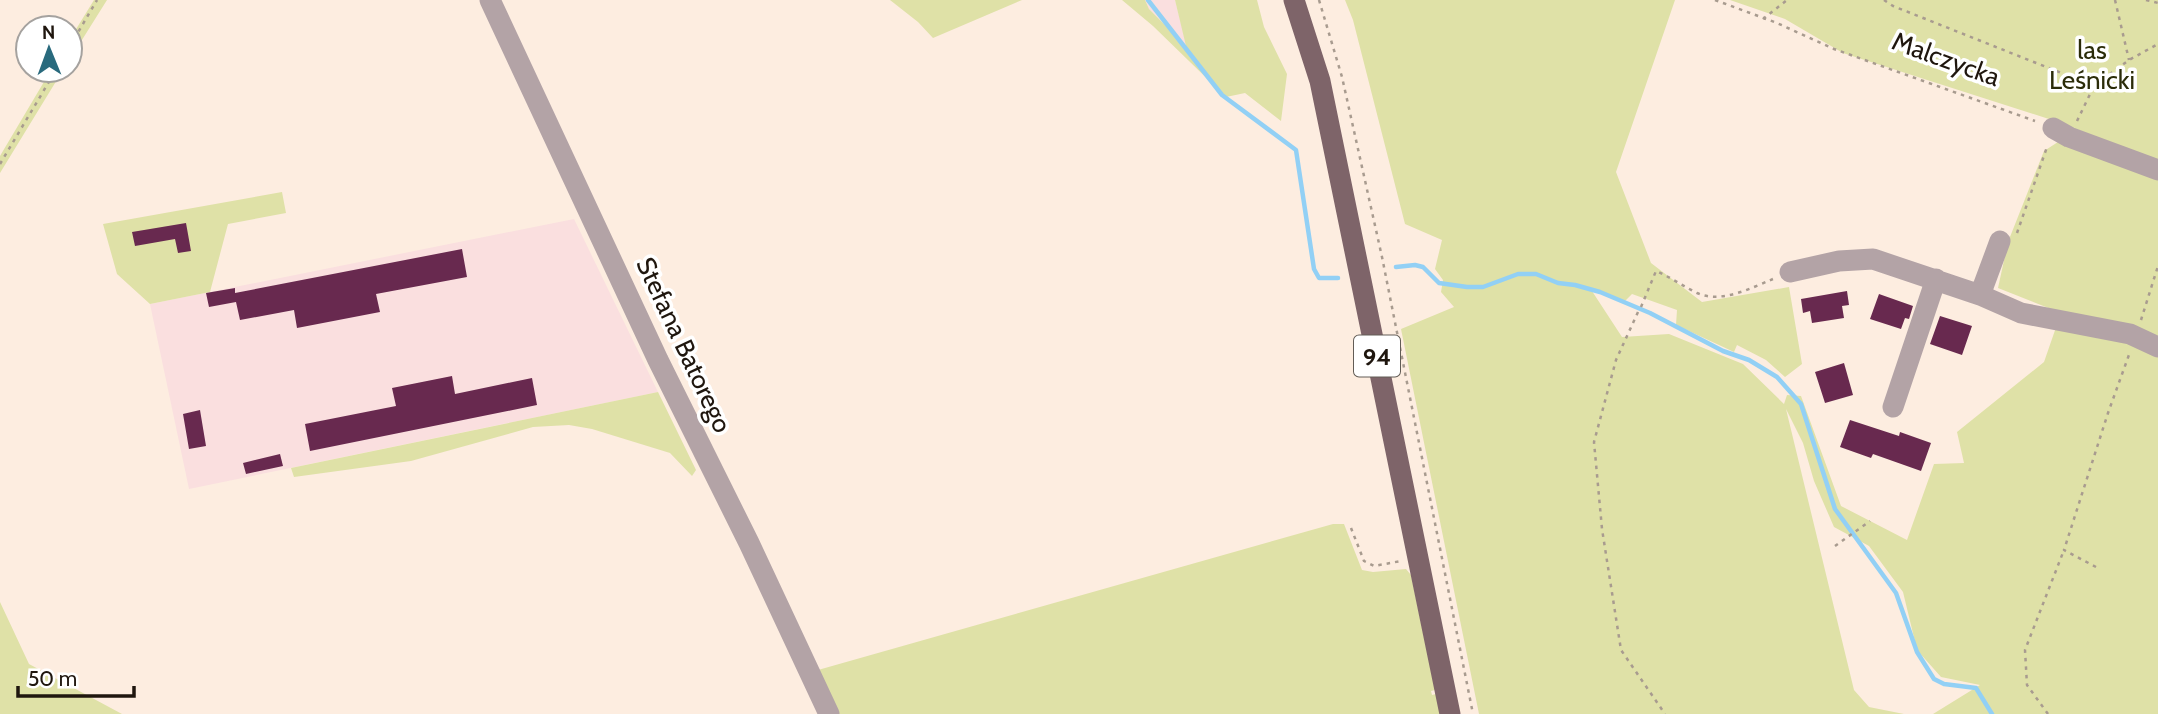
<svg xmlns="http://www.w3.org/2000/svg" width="2158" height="714" font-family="Cabin,sans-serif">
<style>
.commercial{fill:#fadfdf}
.green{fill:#dfe1a7}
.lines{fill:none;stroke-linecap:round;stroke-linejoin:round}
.stream{stroke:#92d0f5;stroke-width:4.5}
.building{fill:#68294f}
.path{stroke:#a89b8f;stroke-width:2.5;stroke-dasharray:3.5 5;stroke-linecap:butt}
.minor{stroke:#b3a3a6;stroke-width:21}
.major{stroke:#7e6469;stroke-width:21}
.labels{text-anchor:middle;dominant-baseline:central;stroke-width:7;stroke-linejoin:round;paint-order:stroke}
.shield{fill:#fff;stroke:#625c56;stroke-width:2}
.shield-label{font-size:24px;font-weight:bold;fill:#1f160e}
.park-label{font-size:26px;fill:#2b2c09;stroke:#fff}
.street-label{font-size:26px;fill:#1f160e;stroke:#fff}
</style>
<rect width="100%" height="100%" fill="#fdede0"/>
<path class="commercial" d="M1145,0H1175L1187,47L1149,9Z
M574,219L658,392L189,489L150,304Z"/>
<path class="green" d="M94,0H107L70,59V39Z
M890,0H1022L933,38L918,22Z
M1122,0H1145L1149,9L1186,46L1175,0H1257L1264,27L1287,74L1281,121L1245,93L1226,97L1153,26Z
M1345,0H1675L1616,172L1651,263L1702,302L1789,287L1802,364L1785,377L1766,360L1737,345L1734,352L1676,325L1677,310L1632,294L1625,301L1590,288L1622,337L1669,334L1743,364L1784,404L1787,395L1801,396L1841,506L1907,540L1934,464L1964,463L1957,432L2044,362L2061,313L1998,288L2008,242L2044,151L2058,142L2158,177V714H1933L1980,685L1941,677L1917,650L1903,592L1869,546L1834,527L1814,481L1803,443L1786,409L1854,690L1869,707L1904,714H1479L1401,329L1454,307L1441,292L1443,280L1435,269L1442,240L1405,224L1353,20Z
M1730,0H2158V165L2052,120L1843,53L1785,19Z
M51,70H63L0,173V156Z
M282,192L286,213L228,224L210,292L150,304L117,274L103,224Z
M658,392L696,470L692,476L670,453L592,429L569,425L533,427L411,461L294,477L291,468Z
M1333,524H1344L1362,570L1373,572L1406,569L1411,575L1435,690L1431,691L1432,695L1436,694L1440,714H839L818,670Z
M0,602L29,664L122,714H0Z"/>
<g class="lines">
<path class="stream" d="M1148,0L1222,95L1296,150L1314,269L1319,278H1338
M1396,267L1415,265L1423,267L1439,283L1467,287H1483L1518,274H1536L1558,283L1575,285L1600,292L1650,313L1723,351L1749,360L1777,377L1801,404L1835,509L1896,593L1917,652L1934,679L1944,684L1976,688L1992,714"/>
</g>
<path class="building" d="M186,223L191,251L178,253L175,239L135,246L132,232Z
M462,249L467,277L376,294L380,312L297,328L294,310L240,320L236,302L209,307L206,293L235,288V293Z
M1847,291L1849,305L1842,306L1844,318L1812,323L1810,311L1803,313L1801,299Z
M1879,294L1913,306L1909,319L1905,318L1901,329L1870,319Z
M1940,316L1972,326L1962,355L1930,344Z
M1844,363L1853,395L1825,403L1815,372Z
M452,376L455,394L532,378L537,405L310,451L305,424L396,406L392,388Z
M200,410L206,446L189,449L183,414Z
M1850,420L1899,436L1900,432L1931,443L1921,471L1873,454L1871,458L1840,447Z
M280,454L283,466L246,474L243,463Z"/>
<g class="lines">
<path class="path" d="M1319,0L1342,77L1382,257L1473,714
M1715,0L1777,23L1834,49L2035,121
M1884,0L1893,6L2094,86L2129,60L2158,44
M2115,0L2129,60
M2146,0L2158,3
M1763,19L1787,0
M70,46L97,0
M2077,121L2094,86
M0,164L56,70
M2017,233L2047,147
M1641,307L1656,271C1670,277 1683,286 1697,293C1721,304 1751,288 1773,279
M1638,312L1616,360L1594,442L1602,529L1621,650L1665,714
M2141,320L2158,266
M1351,528L1364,561L1374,566L1401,561
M1835,546L1870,521
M2096,567L2064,550L2108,413L2130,352
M2048,714L2027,685L2025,650L2064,550"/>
<path class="minor" d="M490,0L658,360L749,543L829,714
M2053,128L2069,137L2158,170
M1790,272L1839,261L1873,259L1980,295L2000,241
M1980,295L2021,313L2130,334L2158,347
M1893,407L1936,279"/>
<path class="major" d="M1294,0L1320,81L1450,714"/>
</g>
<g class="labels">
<rect class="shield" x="1354" y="335.5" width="46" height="41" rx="5"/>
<g class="shield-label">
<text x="1377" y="356">94</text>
</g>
<g class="park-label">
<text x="2092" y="50">las<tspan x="2092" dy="30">Leśnicki</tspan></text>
</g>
<g class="street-label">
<text transform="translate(1946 59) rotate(20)">Malczycka</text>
<text transform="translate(684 345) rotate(65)">Stefana Batorego</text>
</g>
</g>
<g transform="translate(49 49) rotate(359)"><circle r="33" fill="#ffffff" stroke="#a5a29f" stroke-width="2"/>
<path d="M0-5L12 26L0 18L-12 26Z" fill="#296a7d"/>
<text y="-10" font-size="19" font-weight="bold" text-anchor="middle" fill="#1f160e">N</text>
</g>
<path d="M18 686v10h116v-10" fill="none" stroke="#1f160e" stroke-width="3.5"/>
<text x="28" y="686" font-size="21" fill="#1f160e" stroke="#ffffff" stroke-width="5" paint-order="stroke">50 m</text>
</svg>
